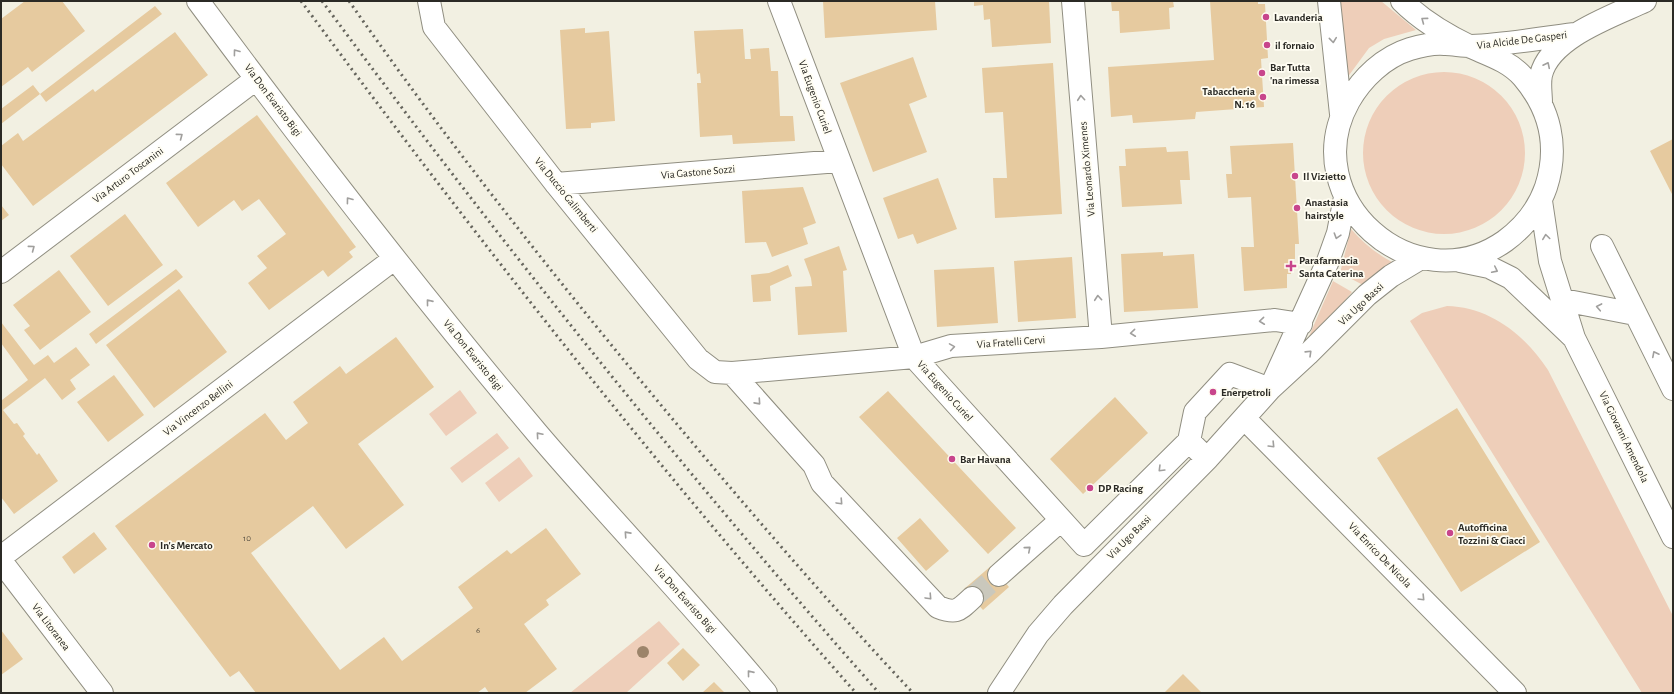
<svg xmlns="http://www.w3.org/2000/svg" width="1674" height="694" font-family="'Alegreya Sans',sans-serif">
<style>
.green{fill:#eeceb9}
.building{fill:#e6ca9f}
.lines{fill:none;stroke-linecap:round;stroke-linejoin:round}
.minor-tunnel{stroke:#cac8bc;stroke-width:22;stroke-dasharray:22 11;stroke-linecap:butt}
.minor-casing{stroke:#908e81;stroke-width:24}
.minor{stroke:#fff;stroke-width:22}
.rail{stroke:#66655d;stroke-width:3;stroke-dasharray:2 4;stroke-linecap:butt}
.tree{fill:#9c846a}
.oneway{stroke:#a09f9d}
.poi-dot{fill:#c8458c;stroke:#fffdf2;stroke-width:1.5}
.labels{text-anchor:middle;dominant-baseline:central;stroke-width:3.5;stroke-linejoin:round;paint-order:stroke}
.number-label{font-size:9px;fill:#5a5244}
.poi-label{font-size:11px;font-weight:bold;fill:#2b2a25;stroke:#fffdf2;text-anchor:start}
.street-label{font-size:11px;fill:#2b2a25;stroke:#fffdf2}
</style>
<rect width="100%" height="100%" fill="#f2f0e2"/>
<path class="green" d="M1339,1H1381L1416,30L1384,39L1369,48L1347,78Z
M1363 153a81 81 0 1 1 162 0a81 81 0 1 1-162 0Z
M1351,229C1364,244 1378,255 1396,264L1365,286L1340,273Z
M1333,281L1352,292L1310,343L1307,341Z
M1447,306C1490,307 1525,335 1548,370L1673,616V693H1642L1410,321L1422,313Z
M460,390L477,413L446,436L429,414Z
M497,433L509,448L462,483L450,468Z
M519,457L533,476L499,502L485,483Z
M659,621L680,644L626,693H570Z"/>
<path class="building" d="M25,1H62L85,31L32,72L28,67L1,87V19Z
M823,1H935L937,30L825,38Z
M974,1H1049L1051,43L992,47L990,19L984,20L983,5L974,6Z
M1111,1H1173L1174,7L1169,8L1170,29L1120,33L1119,11H1112Z
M1210,1H1258V4H1265L1268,58L1261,59L1264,107L1196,112L1195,119L1133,123L1132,115L1111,117L1108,67L1214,60Z
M155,6L162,14L46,102L40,94Z
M585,28V33L609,31L615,121L591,123V128L566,129L560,30Z
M743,29L745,59H751L750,49L769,48L771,71H778L780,116H793L795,141L733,144L732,135L700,137L697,83H701L700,73L697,74L694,31Z
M175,32L208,75L33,206L1,164V146L18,133L23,141L93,89L95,92Z
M913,57L927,97L909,104L927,152L873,172L840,83Z
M1053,63L1062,214L995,218L993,178H1007L1003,112L985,113L982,68Z
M33,85L40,94L1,124V109Z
M257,115L356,247L349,252L353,257L328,277L323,270L269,310L248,283L267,268L257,256L286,234L259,199L242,211L234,200L198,227L166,183Z
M1673,139V196L1650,151Z
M1293,143L1299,244H1295V259H1290L1291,274H1287V288L1244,291L1241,247H1254L1251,197L1228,198L1226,174H1232L1230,146Z
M1166,147L1167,152L1188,151L1190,180H1180L1182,204L1122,207L1119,166H1126L1125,149Z
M938,178L957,229L917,244L913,234L898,239L883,198Z
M803,187L816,223L803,228L808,244L772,257L766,242L745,243L742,191Z
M1,205L9,215L1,221Z
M125,214L163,265L108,306L70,256Z
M839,246L847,270L843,271L847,332L798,335L795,287L812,286L811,278L804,259Z
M1163,252V256L1194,254L1198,308L1124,312L1121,254Z
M1072,257L1076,318L1018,322L1014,261Z
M788,265L792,276L770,286L771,301L753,302L751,275L769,273Z
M994,267L998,323L937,327L934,270Z
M176,269L183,277L96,344L89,334Z
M59,270L91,312L40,350L24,330L30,326L13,305Z
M179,289L227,352L154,408L106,345Z
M1,322L34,365L48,355L54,363L76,347L90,365L70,380L76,389L62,400L45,378L3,410L14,424L17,423L25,434L23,436L37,455L39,453L58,481L14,514L1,497V398L2,400L28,380L1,343Z
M396,337L434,387L358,444L404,505L346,549L313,506L251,553L340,670L384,637L402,661L473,608L458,587L507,550L511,554L546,528L581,574L546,600L549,605L524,624L557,669L525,693H489L485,687L477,693H256L239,671L230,677L115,526L265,413L286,440L308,423L293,402L340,366L346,374Z
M114,375L144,415L108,442L77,402Z
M888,391L1016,528L988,554L859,417Z
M1115,397L1148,433L1083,494L1050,459Z
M1457,408L1540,542L1461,592L1377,458Z
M920,518L949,551L926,571L897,538Z
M94,532L107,549L74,574L62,557Z
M991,566L1009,587L983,610L964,589Z
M1,630L23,659L1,675Z
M683,648L700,665L683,681L667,663Z
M1183,674L1202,693H1164Z
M714,682L725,693H702Z"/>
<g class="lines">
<path class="minor-tunnel" d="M972,598L999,575"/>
<g class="minor-casing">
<path id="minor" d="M198,1C307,148 419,293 537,433C612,521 693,604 766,693
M429,1L434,27L556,184L698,359L715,372L732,373L914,357L951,346L1101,337L1275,320L1301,324
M779,1L914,357L1084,545L1189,441
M1073,1L1101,337
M1329,1L1341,114
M1402,1C1421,20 1446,35 1471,47C1489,55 1509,61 1523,77C1550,109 1559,147 1546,187C1538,210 1524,227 1505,241C1414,305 1294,199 1349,101C1362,78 1384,57 1410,49C1420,46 1434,43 1445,44C1453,44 1462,46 1471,46C1505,45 1540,38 1575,34
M1541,103C1541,94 1539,84 1541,75C1550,37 1613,16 1645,1
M556,184L839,161
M1541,201L1550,261L1574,338L1673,537
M1602,246L1673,389
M1460,261L1489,267L1511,278L1573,337
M1,272L256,79
M1563,300L1635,314
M732,373L814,465L822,483L938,607C956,614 958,611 972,598
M1274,380L1328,261L1338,233L1345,197
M1244,418L1515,693
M1199,451L1189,441L1195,412L1230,374L1270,389
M1,557L394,259
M1,561L102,693
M999,575L1061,520
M999,693L1038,634L1063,605L1208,458L1270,389L1308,354L1367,295L1391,276L1421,258"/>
</g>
<use href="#minor" class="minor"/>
<path class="rail" d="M301,1C477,239 660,472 856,693
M322,1C498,239 683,471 879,693
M349,1C432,120 521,234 613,347C710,465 808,581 913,693"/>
</g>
<circle class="tree" cx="643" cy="652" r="6"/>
<defs><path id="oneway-chevron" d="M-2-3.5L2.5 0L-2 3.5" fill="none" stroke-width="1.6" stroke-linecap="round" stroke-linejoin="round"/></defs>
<g class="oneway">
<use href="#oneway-chevron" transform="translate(1424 20) rotate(-143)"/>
<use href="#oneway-chevron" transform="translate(1333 40) rotate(84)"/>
<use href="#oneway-chevron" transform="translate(236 52) rotate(-127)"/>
<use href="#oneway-chevron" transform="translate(1547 65) rotate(-64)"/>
<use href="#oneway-chevron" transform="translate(1081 98) rotate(-95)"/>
<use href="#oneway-chevron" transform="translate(180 136) rotate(-37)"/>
<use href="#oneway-chevron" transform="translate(349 200) rotate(-127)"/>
<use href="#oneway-chevron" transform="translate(1337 236) rotate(107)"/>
<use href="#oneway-chevron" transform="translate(1546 237) rotate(-98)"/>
<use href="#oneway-chevron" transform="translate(32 248) rotate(-37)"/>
<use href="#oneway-chevron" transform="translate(1495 270) rotate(26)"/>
<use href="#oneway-chevron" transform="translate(1098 298) rotate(-95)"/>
<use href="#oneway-chevron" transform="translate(429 302) rotate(-129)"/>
<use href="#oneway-chevron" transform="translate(1599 307) rotate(-169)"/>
<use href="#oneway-chevron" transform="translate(1262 321) rotate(174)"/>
<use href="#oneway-chevron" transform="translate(1133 333) rotate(174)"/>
<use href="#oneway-chevron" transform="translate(952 347) rotate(-9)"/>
<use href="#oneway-chevron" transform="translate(1309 353) rotate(-44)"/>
<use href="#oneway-chevron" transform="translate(1655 354) rotate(-117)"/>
<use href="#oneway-chevron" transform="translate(758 402) rotate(48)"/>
<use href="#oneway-chevron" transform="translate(539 435) rotate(-131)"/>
<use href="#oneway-chevron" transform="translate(1272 445) rotate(46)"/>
<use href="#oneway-chevron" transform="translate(1161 469) rotate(135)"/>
<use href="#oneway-chevron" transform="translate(840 502) rotate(47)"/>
<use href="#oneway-chevron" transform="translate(627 534) rotate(-132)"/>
<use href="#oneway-chevron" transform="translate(1028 549) rotate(-41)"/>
<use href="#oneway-chevron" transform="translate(929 597) rotate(47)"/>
<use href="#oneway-chevron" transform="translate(1422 598) rotate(46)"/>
<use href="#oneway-chevron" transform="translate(750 673) rotate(-129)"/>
</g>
<g class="poi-dot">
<circle cx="1266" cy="17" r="4"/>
<circle cx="1267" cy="45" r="4"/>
<circle cx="1262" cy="73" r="4"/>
<circle cx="1263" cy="97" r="4"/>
<circle cx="1295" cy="176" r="4"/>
<circle cx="1297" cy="208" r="4"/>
<path d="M1289 260h4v4h4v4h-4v4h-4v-4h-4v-4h4z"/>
<circle cx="1213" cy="392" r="4"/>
<circle cx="952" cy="459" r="4"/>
<circle cx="1090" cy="488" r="4"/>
<circle cx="1450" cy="533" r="4"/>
<circle cx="152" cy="545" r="4"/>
</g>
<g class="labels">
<g class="number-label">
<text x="247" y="538">10</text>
<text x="478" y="630">6</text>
</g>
<g class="poi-label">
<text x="1274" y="17">Lavanderia</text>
<text x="1275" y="45">il fornaio</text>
<text x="1270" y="67">Bar Tutta<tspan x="1270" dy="13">'na rimessa</tspan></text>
<text x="1255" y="91" text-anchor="end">Tabaccheria<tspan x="1255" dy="13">N. 16</tspan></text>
<text x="1303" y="176">Il Vizietto</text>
<text x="1305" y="202">Anastasia<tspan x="1305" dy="13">hairstyle</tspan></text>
<text x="1299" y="260">Parafarmacia<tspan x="1299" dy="13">Santa Caterina</tspan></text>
<text x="1221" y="392">Enerpetroli</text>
<text x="960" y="459">Bar Havana</text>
<text x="1098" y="488">DP Racing</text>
<text x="1458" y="527">Autofficina<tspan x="1458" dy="13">Tozzini &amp; Ciacci</tspan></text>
<text x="160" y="545">In's Mercato</text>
</g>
<g class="street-label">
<text transform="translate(1522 40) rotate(-7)">Via Alcide De Gasperi</text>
<text transform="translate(815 97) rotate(70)">Via Eugenio Curiel</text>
<text transform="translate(273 100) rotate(53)">Via Don Evaristo Bigi</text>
<text transform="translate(1087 169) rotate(-95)">Via Leonardo Ximenes</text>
<text transform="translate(698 172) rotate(-5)">Via Gastone Sozzi</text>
<text transform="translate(128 175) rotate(-37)">Via Arturo Toscanini</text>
<text transform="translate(566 195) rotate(51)">Via Duccio Galimberti</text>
<text transform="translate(1361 304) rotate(-43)">Via Ugo Bassi</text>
<text transform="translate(1011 342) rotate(-4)">Via Fratelli Cervi</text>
<text transform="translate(473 355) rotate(51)">Via Don Evaristo Bigi</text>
<text transform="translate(945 391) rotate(48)">Via Eugenio Curiel</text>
<text transform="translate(198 408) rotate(-37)">Via Vincenzo Bellini</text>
<text transform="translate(1624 437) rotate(64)">Via Giovanni Amendola</text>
<text transform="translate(1129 537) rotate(-45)">Via Ugo Bassi</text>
<text transform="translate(1380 555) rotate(46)">Via Enrico De Nicola</text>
<text transform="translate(685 599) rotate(48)">Via Don Evaristo Bigi</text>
<text transform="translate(51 627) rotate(53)">Via Litoranea</text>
</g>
</g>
<rect width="1674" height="694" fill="none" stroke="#2b2a25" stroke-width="4"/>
</svg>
